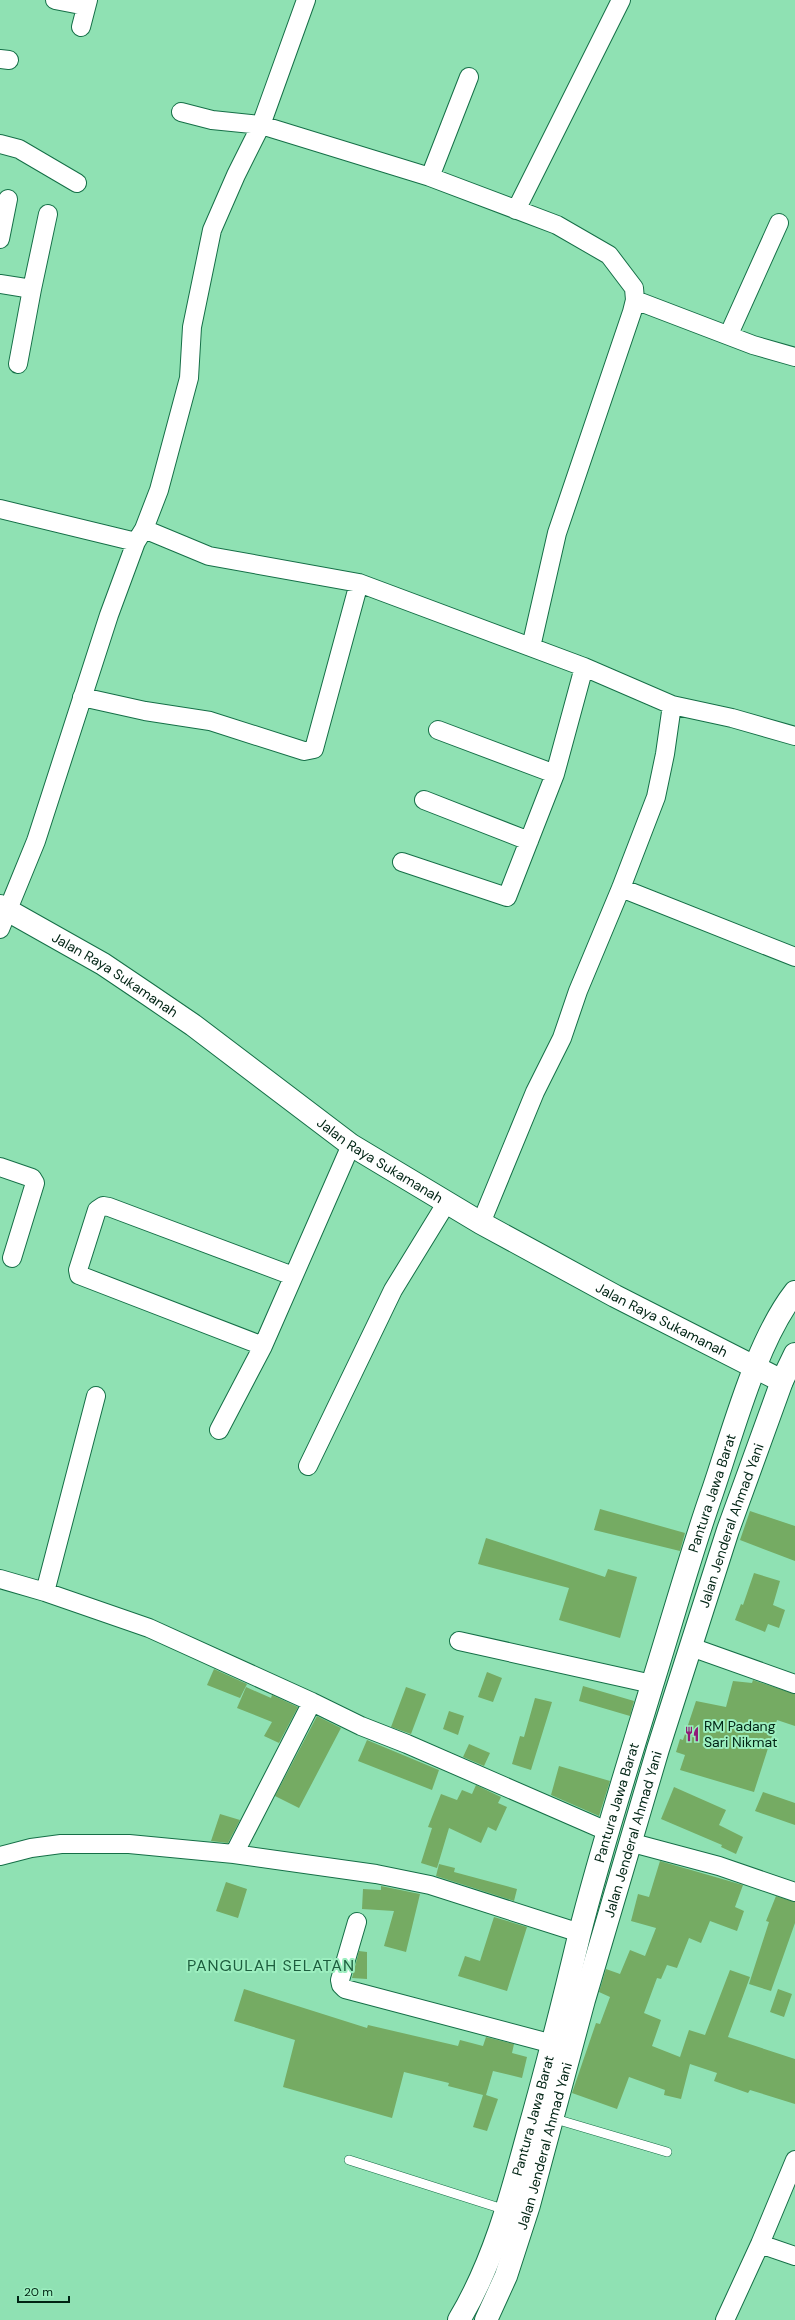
<svg xmlns="http://www.w3.org/2000/svg" width="795" height="2320" font-family="'DM Sans',sans-serif">
<style>
.building{fill:#75ab63}
.lines{fill:none;stroke-linecap:round;stroke-linejoin:round}
.lane-casing{stroke:#156f47;stroke-width:10}
.street-casing{stroke:#156f47;stroke-width:20}
.secondary-casing{stroke:#156f47;stroke-width:24}
.highway-casing{stroke:#156f47;stroke-width:24}
.lane{stroke:#fff;stroke-width:9}
.street{stroke:#fff;stroke-width:18}
.secondary{stroke:#fff;stroke-width:22}
.highway{stroke:#fff;stroke-width:22}
.labels{text-anchor:middle;dominant-baseline:central;stroke-width:4;stroke-linejoin:round;paint-order:stroke}
.street-label{font-size:14px;fill:#012414;stroke:#9ceebf}
.poi-label{font-size:14px;fill:#012414;stroke:#9ceebf;text-anchor:start}
.quarter-label{font-size:16px;letter-spacing:1px;fill:#1d5d3e;stroke:#9ceebf}
</style>
<rect width="100%" height="100%" fill="#8fe1b3"/>
<path class="building" d="M600,1509L685,1533L680,1551L594,1530Z
M750,1511L795,1526V1561L740,1540Z
M486,1538L605,1577L608,1569L637,1577L620,1638L559,1620L569,1588L478,1564Z
M754,1573L780,1581L773,1605L785,1610L779,1628L768,1624L765,1632L735,1620L741,1604L743,1605Z
M214,1669L247,1684L240,1698L207,1685Z
M487,1672L502,1678L493,1702L478,1697Z
M753,1680L795,1694V1726L777,1720L754,1792L680,1770L685,1755L676,1752L680,1739L683,1740L696,1701L726,1707L733,1681L752,1683Z
M583,1686L634,1701L630,1716L579,1701Z
M246,1687L271,1698L272,1695L298,1707L279,1743L264,1736L272,1722L237,1708Z
M406,1687L426,1694L411,1734L391,1727Z
M535,1698L552,1702L531,1770L512,1764L520,1736L524,1737Z
M449,1711L464,1716L458,1735L443,1729Z
M317,1716L341,1728L299,1808L275,1796Z
M367,1740L439,1770L432,1790L358,1761Z
M469,1744L490,1753L484,1766L463,1757Z
M559,1766L610,1781L599,1816L551,1795Z
M476,1785L501,1797L498,1803L507,1807L496,1831L488,1827L481,1843L449,1828L437,1868L421,1863L432,1828L428,1827L441,1794L457,1800L462,1790L472,1794Z
M674,1787L726,1810L719,1825L743,1837L736,1854L721,1847L722,1845L661,1819Z
M763,1792L795,1803V1825L755,1811Z
M220,1814L240,1820L228,1843L211,1841Z
M660,1861L743,1885L735,1907L744,1911L737,1931L710,1921L701,1943L689,1938L677,1968L667,1965L661,1979L657,1978L644,2013L661,2020L652,2046L680,2057L689,2030L705,2035L730,1970L750,1977L728,2037L795,2059V2104L750,2090L748,2093L714,2081L717,2073L690,2064L681,2099L664,2095L665,2090L629,2077L617,2109L572,2093L596,2023L600,2024L610,1997L599,1992L606,1969L620,1974L630,1950L645,1956L656,1928L631,1921L638,1894L649,1897Z
M439,1864L455,1868L454,1872L517,1889L514,1901L436,1876Z
M226,1882L247,1889L238,1918L216,1911Z
M381,1886L420,1894L406,1952L384,1946L394,1911L362,1909L363,1889L381,1890Z
M776,1896L795,1902V1923L771,1991L749,1984L769,1922L766,1921Z
M494,1917L527,1927L507,1991L458,1976L465,1956L480,1961Z
M359,1951L367,1952V1979L352,1978Z
M244,1989L367,2028L368,2025L458,2046L460,2040L483,2046L486,2037L514,2044L512,2053L527,2057L522,2078L493,2071L486,2095L498,2099L487,2131L473,2127L483,2095L448,2086L449,2083L404,2072L392,2118L283,2087L295,2040L234,2021Z
M778,1989L792,1994L784,2017L770,2012Z"/>
<g class="lines">
<g class="lane-casing">
<path id="lane" d="M552,2118L667,2152
M349,2160L506,2210"/>
</g>
<g class="street-casing">
<path id="street" d="M55,0L86,6
M81,27L88,0
M0,59L9,60
M181,112L212,120L261,125L430,177L557,225L609,255L634,288L635,300L632,312L557,533L531,647
M0,144L19,149L77,183
M430,177L469,77
M516,210L621,0
M0,239L8,199
M0,284L32,289L18,364
M32,289L48,214
M635,300L753,345L795,357
M729,334L779,223
M0,509L136,542
M144,529L209,556L359,583L584,667L672,705L732,718L795,736
M82,697L145,711L210,721L304,751L314,749L359,583
M438,730L555,774
M424,800L529,841
M402,862L507,897L555,774L584,667
M621,888L795,957
M0,929L36,841L109,615L136,542L144,529L159,490L189,378L192,327L212,230L236,175L261,125L306,0
M0,1167L32,1178L35,1183L12,1258
M481,1223L535,1092L562,1038L578,991L621,888L656,797L665,754L672,705
M263,1346L79,1275L78,1270L97,1210L103,1206L109,1207L293,1276
M219,1430L263,1346L351,1145
M308,1466L393,1290L447,1202
M0,1579L45,1592L149,1628L312,1702L361,1726L407,1744L609,1832
M45,1592L96,1396
M459,1641L652,1684
M691,1647L795,1684
M629,1842L719,1866L795,1892
M234,1854L312,1702
M0,1856L31,1848L61,1844H129L234,1854L376,1874L430,1885L580,1933
M357,1922L340,1980L341,1985L345,1989L553,2044
M760,2244L795,2256
M725,2320L760,2244L795,2160"/>
</g>
<g class="secondary-casing">
<g id="secondary">
<path id="s1" d="M0,906L103,964L149,995L193,1025L351,1145L481,1223L615,1296L782,1381"/>
</g>
</g>
<g class="highway-casing">
<g id="highway">
<path id="s2" d="M459,2320C493,2263 510,2200 527,2137C546,2070 563,2003 579,1936C600,1852 627,1768 652,1685C672,1621 690,1556 712,1493C733,1432 756,1342 795,1292"/>
<path id="s3" d="M486,2320L506,2276L529,2205L584,2000L658,1749L728,1530L782,1381L795,1354"/>
</g>
</g>
<use href="#lane" class="lane"/>
<use href="#street" class="street"/>
<use href="#secondary" class="secondary"/>
<use href="#highway" class="highway"/>
</g>
<defs>
<g id="restaurant-bare" transform="scale(1.2)"><path d="M-5-6h1v4h1v-4h1v4h1v-4h1v5L-1.5 .5V6h-2V.5L-5-1ZM5-6V6H3V1.5H1.5Q1.5-4 5-6Z" fill="#911a78" stroke="#9ceebf" stroke-width="2.5" paint-order="stroke"/></g>
</defs>
<g fill-rule="evenodd">
<use href="#restaurant-bare" x="692" y="1734"/>
</g>
<g class="labels">
<g class="street-label">
<text stroke="none"><textPath href="#s1" startOffset="134">Jalan Raya Sukamanah</textPath></text>
<text stroke="none"><textPath href="#s1" startOffset="458">Jalan Raya Sukamanah</textPath></text>
<text stroke="none"><textPath href="#s1" startOffset="782">Jalan Raya Sukamanah</textPath></text>
<text stroke="none"><textPath href="#s2" startOffset="866">Pantura Jawa Barat</textPath></text>
<text stroke="none"><textPath href="#s3" startOffset="832">Jalan Jenderal Ahmad Yani</textPath></text>
<text stroke="none"><textPath href="#s2" startOffset="542">Pantura Jawa Barat</textPath></text>
<text stroke="none"><textPath href="#s3" startOffset="508">Jalan Jenderal Ahmad Yani</textPath></text>
<text stroke="none"><textPath href="#s2" startOffset="218">Pantura Jawa Barat</textPath></text>
<text stroke="none"><textPath href="#s3" startOffset="184">Jalan Jenderal Ahmad Yani</textPath></text>
</g>
<g class="poi-label">
<text x="704" y="1726">RM Padang<tspan x="704" dy="16">Sari Nikmat</tspan></text>
</g>
<g class="quarter-label">
<text x="271" y="1965">PANGULAH SELATAN</text>
</g>
</g>
<path d="M18 2296v6h51v-6" fill="none" stroke="#012414" stroke-width="2"/>
<text x="24" y="2296" font-size="12" fill="#012414" stroke="#9ceebf" stroke-width="3" paint-order="stroke">20 m</text>
</svg>
